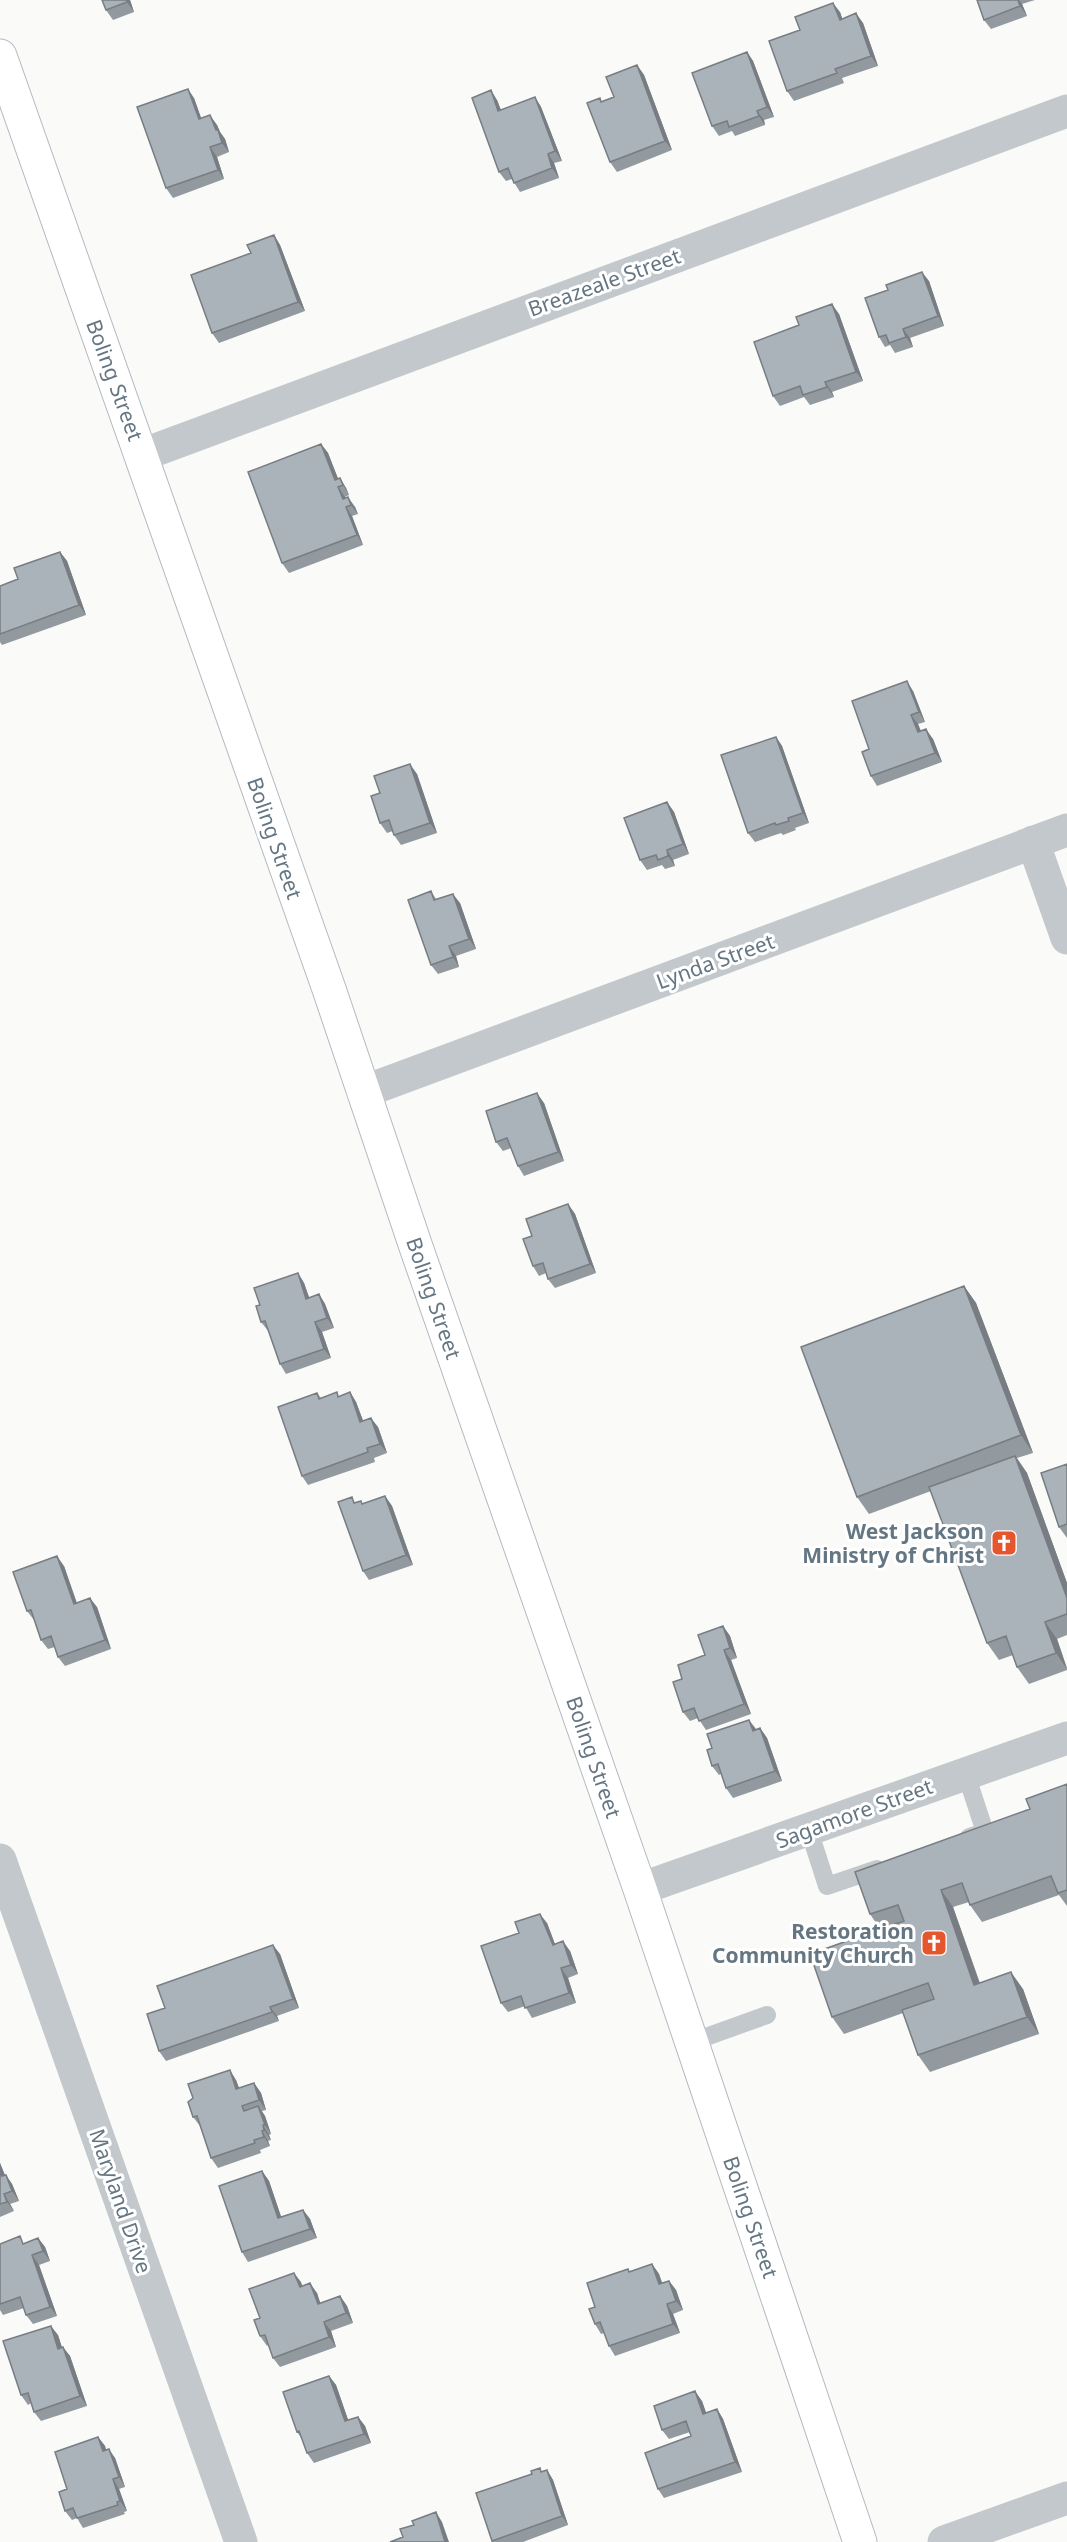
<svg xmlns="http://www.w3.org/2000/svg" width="1067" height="2542" font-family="'Noto Sans',sans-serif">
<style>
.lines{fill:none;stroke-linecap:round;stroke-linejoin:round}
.secondary-casing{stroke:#b3babf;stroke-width:35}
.lane{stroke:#c3c8cc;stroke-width:18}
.street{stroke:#c3c8cc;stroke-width:33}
.secondary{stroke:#fff;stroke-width:33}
.wall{fill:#929a9f}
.shaded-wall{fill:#777d82}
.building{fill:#aab3b9;stroke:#777d82;stroke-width:1.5}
.labels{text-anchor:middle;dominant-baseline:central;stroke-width:6;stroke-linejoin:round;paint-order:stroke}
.street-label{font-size:21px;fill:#657683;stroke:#fff}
.poi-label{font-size:21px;font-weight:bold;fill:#657683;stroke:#fff;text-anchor:end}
</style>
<rect width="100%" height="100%" fill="#fafaf8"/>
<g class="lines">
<g class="secondary-casing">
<path id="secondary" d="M0,56L329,989L416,1247L640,1889L860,2542"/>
</g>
<path class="lane" d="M966,1774L985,1832L969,1837
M809,1830L827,1886L877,1869
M692,2042L767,2015"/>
<path class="street" d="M142,455L1067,111
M1033,842L1067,938
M363,1092L1067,830
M0,1860L241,2542
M640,1889L1067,1738
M944,2542L1067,2498"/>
<use href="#secondary" class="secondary"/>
</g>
<path class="wall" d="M102,0H130L134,12L113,20L106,10Z
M977,0H1035L1022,4L1027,16L991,29L984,20Z
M840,12L842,19L863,23L878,66L842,78L844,83L794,101L787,91L800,30Z
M747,52L753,61L774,117L764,120L765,125L735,136L732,131L719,136L712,126Z
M637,65L644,75L672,150L617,172L610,162L602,101L614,97Z
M535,97L541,107L562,161L554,163L559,178L520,192L512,179L506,181L499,172L497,100L501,110Z
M194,98L201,118L217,125L220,132L225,139L229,152L217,157L224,179L173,198L166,188Z
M274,235L280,245L305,311L219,343L212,333L251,253Z
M929,281L944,326L910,338L913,347L895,353L890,345L885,347L879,337Z
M839,314L863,381L832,392L834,397L810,405L804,397L780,406L773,396Z
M321,444L328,453L338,479L340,478L346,488L349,495L345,497V498L355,507L358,514L352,516L363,545L289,573L282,563Z
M60,552L67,561L86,615L2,645L0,642V586L18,579Z
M913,691L925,722L918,724L921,731L933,739L942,762L877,786L871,776L869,749Z
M776,737L782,746L809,823L795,828L796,830L783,835L781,833L755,842L748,833Z
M417,774L437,833L401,845L394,835L393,831L387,833L380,823V793Z
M667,802L674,812L689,854L673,860L675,866L665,869L662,865L647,870L640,860Z
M431,891L436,899L460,903L476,949L456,956L459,967L438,974L431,965Z
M544,1103L564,1161L524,1176L518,1166L511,1148L503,1151L496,1142Z
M568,1204L575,1214L596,1273L555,1288L548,1279L546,1273L539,1276L533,1266L532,1236Z
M298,1273L304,1283L309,1298L319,1294L325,1304L334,1328L322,1332L331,1358L286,1374L280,1364L269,1332L261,1322L260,1305Z
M964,1286L976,1303L1033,1453L1017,1458L1027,1473L1067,1583V1635L1057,1639L1067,1668V1670L1029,1684L1017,1667L1013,1655L999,1660L987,1643L931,1491L869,1514L857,1497Z
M350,1392L356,1402L363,1421L378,1427L387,1453L374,1458L375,1462L308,1485L302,1476L317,1393L321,1398L340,1396Z
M1067,1464V1538L1059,1527Z
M385,1496L392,1506L413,1565L369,1580L363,1571L356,1502L363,1504Z
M64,1566L77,1603L97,1607L111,1649L65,1666L58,1657L55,1647L48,1649L41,1640L34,1620L27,1611Z
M723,1626L730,1636L737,1658L731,1660L751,1714L706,1730L698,1718L690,1721L683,1712L682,1679L705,1655Z
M760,1728L767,1738L782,1781L733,1798L726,1788L721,1774L719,1775L712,1766L756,1730Z
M1067,1784V1906L1059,1895L982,1922L970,1905L969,1902L953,1907L980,1983L1023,1989L1039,2034L930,2072L918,2055L903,2013L844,2034L832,2017L880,1929L870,1914Z
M547,1923L555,1944L570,1951L578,1974L568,1978L576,2003L532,2018L525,2006L508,2012L501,2003Z
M280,1954L299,2008L277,2016L279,2021L166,2061L159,2051L165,2008Z
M236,2080L239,2088L254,2083L261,2093L266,2110L262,2111L265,2116L271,2134L269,2135L271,2140L268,2141L270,2146L260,2150L261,2153L218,2168L211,2158L200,2126L193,2117Z
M0,2163L5,2175L12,2184L19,2201L10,2204L14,2211L0,2217Z
M262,2171L269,2181L281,2217L303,2210L310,2219L317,2238L248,2262L242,2252Z
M38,2238L45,2247L50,2261L39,2265L57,2316L33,2324L26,2315L24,2308L3,2315L0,2310V2244L25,2243Z
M652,2264L659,2274L662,2283L669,2281L676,2290L683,2310L673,2314L680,2333L615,2356L609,2346L604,2333L601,2334L595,2324V2307L630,2272Z
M294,2273L302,2286L317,2293L320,2303L340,2296L347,2306L353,2323L331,2331L336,2347L280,2367L273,2358L268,2345L267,2346L260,2336V2318Z
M58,2335L62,2347L70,2356L87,2406L41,2421L34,2412L31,2403L28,2405L21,2395Z
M329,2376L336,2385L348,2420L358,2417L365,2426L371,2443L314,2463L307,2453L303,2440L297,2432Z
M702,2401L706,2413L717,2409L723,2419L742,2472L664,2498L658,2489L691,2436L690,2432L669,2439L662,2430Z
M98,2437L105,2446L106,2450L115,2458L125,2487L119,2489L127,2511L124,2512L125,2514L83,2528L77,2518L72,2520L65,2511L67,2489Z
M547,2470L553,2480L568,2525L523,2542H492L476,2493Z"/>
<path class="shaded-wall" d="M127,0H130L134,12L127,2Z
M1018,0H1019L1022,4L1027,16L1020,6Z
M833,3L840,12L846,29L840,20Z
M856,13L863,23L878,66L871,56Z
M747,52L753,61L774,117L767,107Z
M637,65L644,75L672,150L665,141Z
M188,89L194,98L205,129L199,119Z
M491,90L497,100L505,121L498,111Z
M535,97L541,107L562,161L555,151Z
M757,111L764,120L765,125L759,116Z
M210,115L217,125L220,132L225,139L229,152L222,143L216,130Z
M210,147L217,157L224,179L218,170Z
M548,154L554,163L559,178L552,168Z
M274,235L280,245L305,311L298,302Z
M922,272L929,281L944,326L938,316Z
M832,304L839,314L863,381L856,372Z
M903,329L910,338L913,347L906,337Z
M825,382L832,392L834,397L827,387Z
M321,444L328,453L341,486L335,480Z
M340,478L346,488L349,495L343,485Z
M338,487L345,497L348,506L343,499Z
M348,497L355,507L358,514L351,505Z
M346,507L352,516L363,545L357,535Z
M60,552L67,561L86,615L79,605Z
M907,681L913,691L925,722L919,712Z
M911,715L918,724L925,742L918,732Z
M926,729L933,739L942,762L935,753Z
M776,737L782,746L809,823L803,813Z
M410,764L417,774L437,833L430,823Z
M667,802L674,812L689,854L683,844Z
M667,850L673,860L675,866L668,856Z
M453,894L460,903L476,949L469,939Z
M449,946L456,956L459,967L453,957Z
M537,1093L544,1103L564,1161L558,1152Z
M568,1204L575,1214L596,1273L590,1264Z
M298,1273L304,1283L313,1308L306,1299Z
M964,1286L976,1303L1033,1453L1021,1435Z
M319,1294L325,1304L334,1328L327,1318Z
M315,1322L322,1332L331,1358L324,1349Z
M350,1392L356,1402L367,1431L360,1422Z
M371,1418L378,1427L387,1453L380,1444Z
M1015,1456L1027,1473L1067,1583V1598Z
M385,1496L392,1506L413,1565L406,1555Z
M57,1556L64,1566L80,1613L74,1604Z
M90,1598L97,1607L111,1649L105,1640Z
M1045,1622L1057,1639L1067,1669L1056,1653Z
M723,1626L730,1636L737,1658L730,1648Z
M724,1650L731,1660L751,1714L744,1704Z
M749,1720L756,1729L760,1741L753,1731Z
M760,1728L767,1738L782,1781L775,1771Z
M941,1890L953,1907L986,2002L974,1985Z
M540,1914L547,1923L559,1955L553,1945Z
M563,1941L570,1951L578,1974L571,1965Z
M273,1945L280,1954L299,2008L293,1999Z
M561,1968L568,1978L576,2003L569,1993Z
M1011,1972L1023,1989L1039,2034L1027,2017Z
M270,2007L277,2016L279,2021L272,2012Z
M230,2070L236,2080L243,2099L236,2089Z
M254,2083L261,2093L266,2110L259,2100Z
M258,2106L265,2116L271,2134L265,2125Z
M263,2125L269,2135L271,2140L264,2130Z
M262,2131L268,2141L270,2146L264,2137Z
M0,2163L9,2186L2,2176L0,2171Z
M262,2171L269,2181L285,2228L278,2218Z
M6,2175L12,2184L19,2201L12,2191Z
M4,2194L10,2204L14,2211L7,2202Z
M303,2210L310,2219L317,2238L310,2229Z
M38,2238L45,2247L50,2261L43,2251Z
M32,2255L39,2265L57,2316L50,2307Z
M652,2264L659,2274L666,2294L659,2284Z
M294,2273L301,2282L306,2296L300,2287Z
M669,2281L676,2290L683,2310L676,2301Z
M310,2283L317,2293L324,2314L318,2304Z
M340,2296L347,2306L353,2323L346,2313Z
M667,2304L673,2314L680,2333L673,2324Z
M324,2322L331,2331L336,2347L329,2337Z
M51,2326L58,2335L65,2358L58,2349Z
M63,2347L70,2356L87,2406L80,2396Z
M329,2376L336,2385L352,2431L345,2421Z
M695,2391L702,2401L710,2424L703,2414Z
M717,2409L723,2419L742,2472L735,2462Z
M358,2417L365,2426L371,2443L364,2434Z
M98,2437L105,2446L109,2461L103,2451Z
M109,2449L115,2458L125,2487L119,2477Z
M547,2470L553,2480L568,2525L562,2516Z
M113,2479L119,2489L127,2511L120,2501Z
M436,2512L442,2522L449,2542H445Z"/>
<path class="building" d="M102,0H127V2L106,10Z
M977,0H1018L1020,6L984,20Z
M833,3L840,20L856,13L871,56L835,69L837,73L787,91L769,41L800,30L795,17Z
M747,52L767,107L757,111L759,116L729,127L727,121L712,126L692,73Z
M637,65L665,141L610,162L587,103L600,98L601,102L614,97L606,77Z
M188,89L199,119L210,115L216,130H218L222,143L210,147L218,170L166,188L137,107Z
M491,90L498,111L535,97L555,151L548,154L552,168L514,183L508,168L499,172L472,98Z
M274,235L298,302L212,333L191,275L251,253L247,245Z
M922,272L938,316L903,329L906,337L889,343L886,335L879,337L865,298L888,290L886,285Z
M832,304L856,372L825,382L827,387L803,395L800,386L773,396L754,342L799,325L796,317Z
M321,444L335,480L340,478L343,485L338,487L343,499L348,497L351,505L346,507L357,535L282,563L248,472Z
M60,552L79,605L0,634V586L18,579L14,568Z
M907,681L919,712L911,715L918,732L926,729L935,753L871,776L862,752L869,749L852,701Z
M776,737L803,813L788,818L789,821L776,825L775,823L748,833L721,755Z
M410,764L430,823L394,835L389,820L380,823L371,796L380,793L374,776Z
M667,802L683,844L667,850L668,856L658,860L656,855L640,860L624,818Z
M431,891L434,900L453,894L469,939L449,946L453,957L431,965L408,900Z
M537,1093L558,1152L518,1166L507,1138L496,1142L486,1111Z
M568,1204L590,1264L548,1279L543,1263L533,1266L523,1239L532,1236L526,1219Z
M298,1273L306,1299L319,1294L327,1318L315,1322L324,1349L280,1364L265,1321L261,1322L256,1306L260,1305L254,1288Z
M964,1286L1021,1435L857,1497L801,1347Z
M337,1392L338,1397L350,1392L360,1422L371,1418L380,1444L367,1448L368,1452L302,1476L278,1407L317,1393L319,1399Z
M1015,1456L1067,1598V1614L1045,1622L1056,1653L1017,1667L1006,1636L987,1643L929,1487Z
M1067,1464V1524L1059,1527L1041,1473Z
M385,1496L406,1555L363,1571L338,1502L352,1497L354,1503L361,1501L362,1504Z
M57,1556L74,1604L90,1598L105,1640L58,1657L51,1636L41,1640L31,1610L27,1611L13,1572Z
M723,1626L730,1648L724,1650L744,1704L699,1721L694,1708L683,1712L673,1682L682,1679L678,1665L705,1655L698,1635Z
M749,1720L753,1731L760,1728L775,1771L726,1788L718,1764L712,1766L707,1750L712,1748L707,1734Z
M1067,1784V1890L1058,1893L1051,1876L970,1905L962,1883L941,1890L974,1985L1011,1972L1027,2017L918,2055L902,2010L934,1999L928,1983L832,2017L810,1954L904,1921L898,1905L870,1914L855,1872L1030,1809L1026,1799Z
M540,1914L553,1945L563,1941L571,1965L561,1968L569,1993L525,2008L521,1996L501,2003L481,1946L519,1933L515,1922Z
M273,1945L293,1999L270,2007L272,2012L159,2051L147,2014L165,2008L157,1986Z
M230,2070L236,2089L254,2083L259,2100L242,2106L244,2111L258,2106L265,2125H263L264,2130L262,2131L264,2137L254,2140L255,2143L211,2158L197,2116L193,2117L188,2102L193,2098L188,2084Z
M0,2171L2,2176L6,2175L12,2191L4,2194L7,2202L0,2204Z
M262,2171L278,2218L303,2210L310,2229L242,2252L219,2186Z
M20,2236L23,2244L38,2238L43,2251L32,2255L50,2307L26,2315L20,2297L0,2304V2244Z
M652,2264L659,2284L669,2281L676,2301L667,2304L673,2324L609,2346L600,2322L595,2324L589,2309L595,2307L587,2283L628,2269L629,2272Z
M294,2273L300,2287L310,2283L318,2304L340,2296L346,2313L324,2322L329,2337L273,2358L265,2335L260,2336L254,2320L260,2318L249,2289Z
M51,2326L58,2349L63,2347L80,2396L34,2412L28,2393L21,2395L3,2341Z
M329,2376L345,2421L358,2417L364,2434L307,2453L299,2431L297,2432L283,2392Z
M695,2391L703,2414L717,2409L735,2462L658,2489L645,2453L691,2436L686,2421L662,2430L654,2406Z
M98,2437L103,2451L109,2449L119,2477L113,2479L120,2501L117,2502L118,2505L77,2518L73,2508L65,2511L59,2492L67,2489L55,2452Z
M540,2468L541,2472L547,2470L562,2516L492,2541L476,2493L532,2474L531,2471Z
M436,2512L445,2542H390L403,2537L400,2529L414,2525L412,2521Z"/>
<defs>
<g id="church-square" transform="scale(1.35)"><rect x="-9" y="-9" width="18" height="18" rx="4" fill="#e4572e" stroke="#fff"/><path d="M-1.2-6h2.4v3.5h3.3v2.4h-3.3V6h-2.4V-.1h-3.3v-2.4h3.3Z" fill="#fff"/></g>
</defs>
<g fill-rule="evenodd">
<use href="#church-square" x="1004" y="1543"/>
<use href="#church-square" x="934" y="1943"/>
</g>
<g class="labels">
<g class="street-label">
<text transform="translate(604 282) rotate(-20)">Breazeale Street</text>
<text transform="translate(115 380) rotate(70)">Boling Street</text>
<text transform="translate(275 838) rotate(71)">Boling Street</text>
<text transform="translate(715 961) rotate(-20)">Lynda Street</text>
<text transform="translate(434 1298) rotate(71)">Boling Street</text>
<text transform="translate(594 1757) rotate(71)">Boling Street</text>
<text transform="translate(854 1813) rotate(-20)">Sagamore Street</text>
<text transform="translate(121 2201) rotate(71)">Maryland Drive</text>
<text transform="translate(751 2217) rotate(71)">Boling Street</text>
</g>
<g class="poi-label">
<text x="984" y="1531">West Jackson<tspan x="984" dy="24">Ministry of Christ</tspan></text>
<text x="914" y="1931">Restoration<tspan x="914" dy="24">Community Church</tspan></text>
</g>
</g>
</svg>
